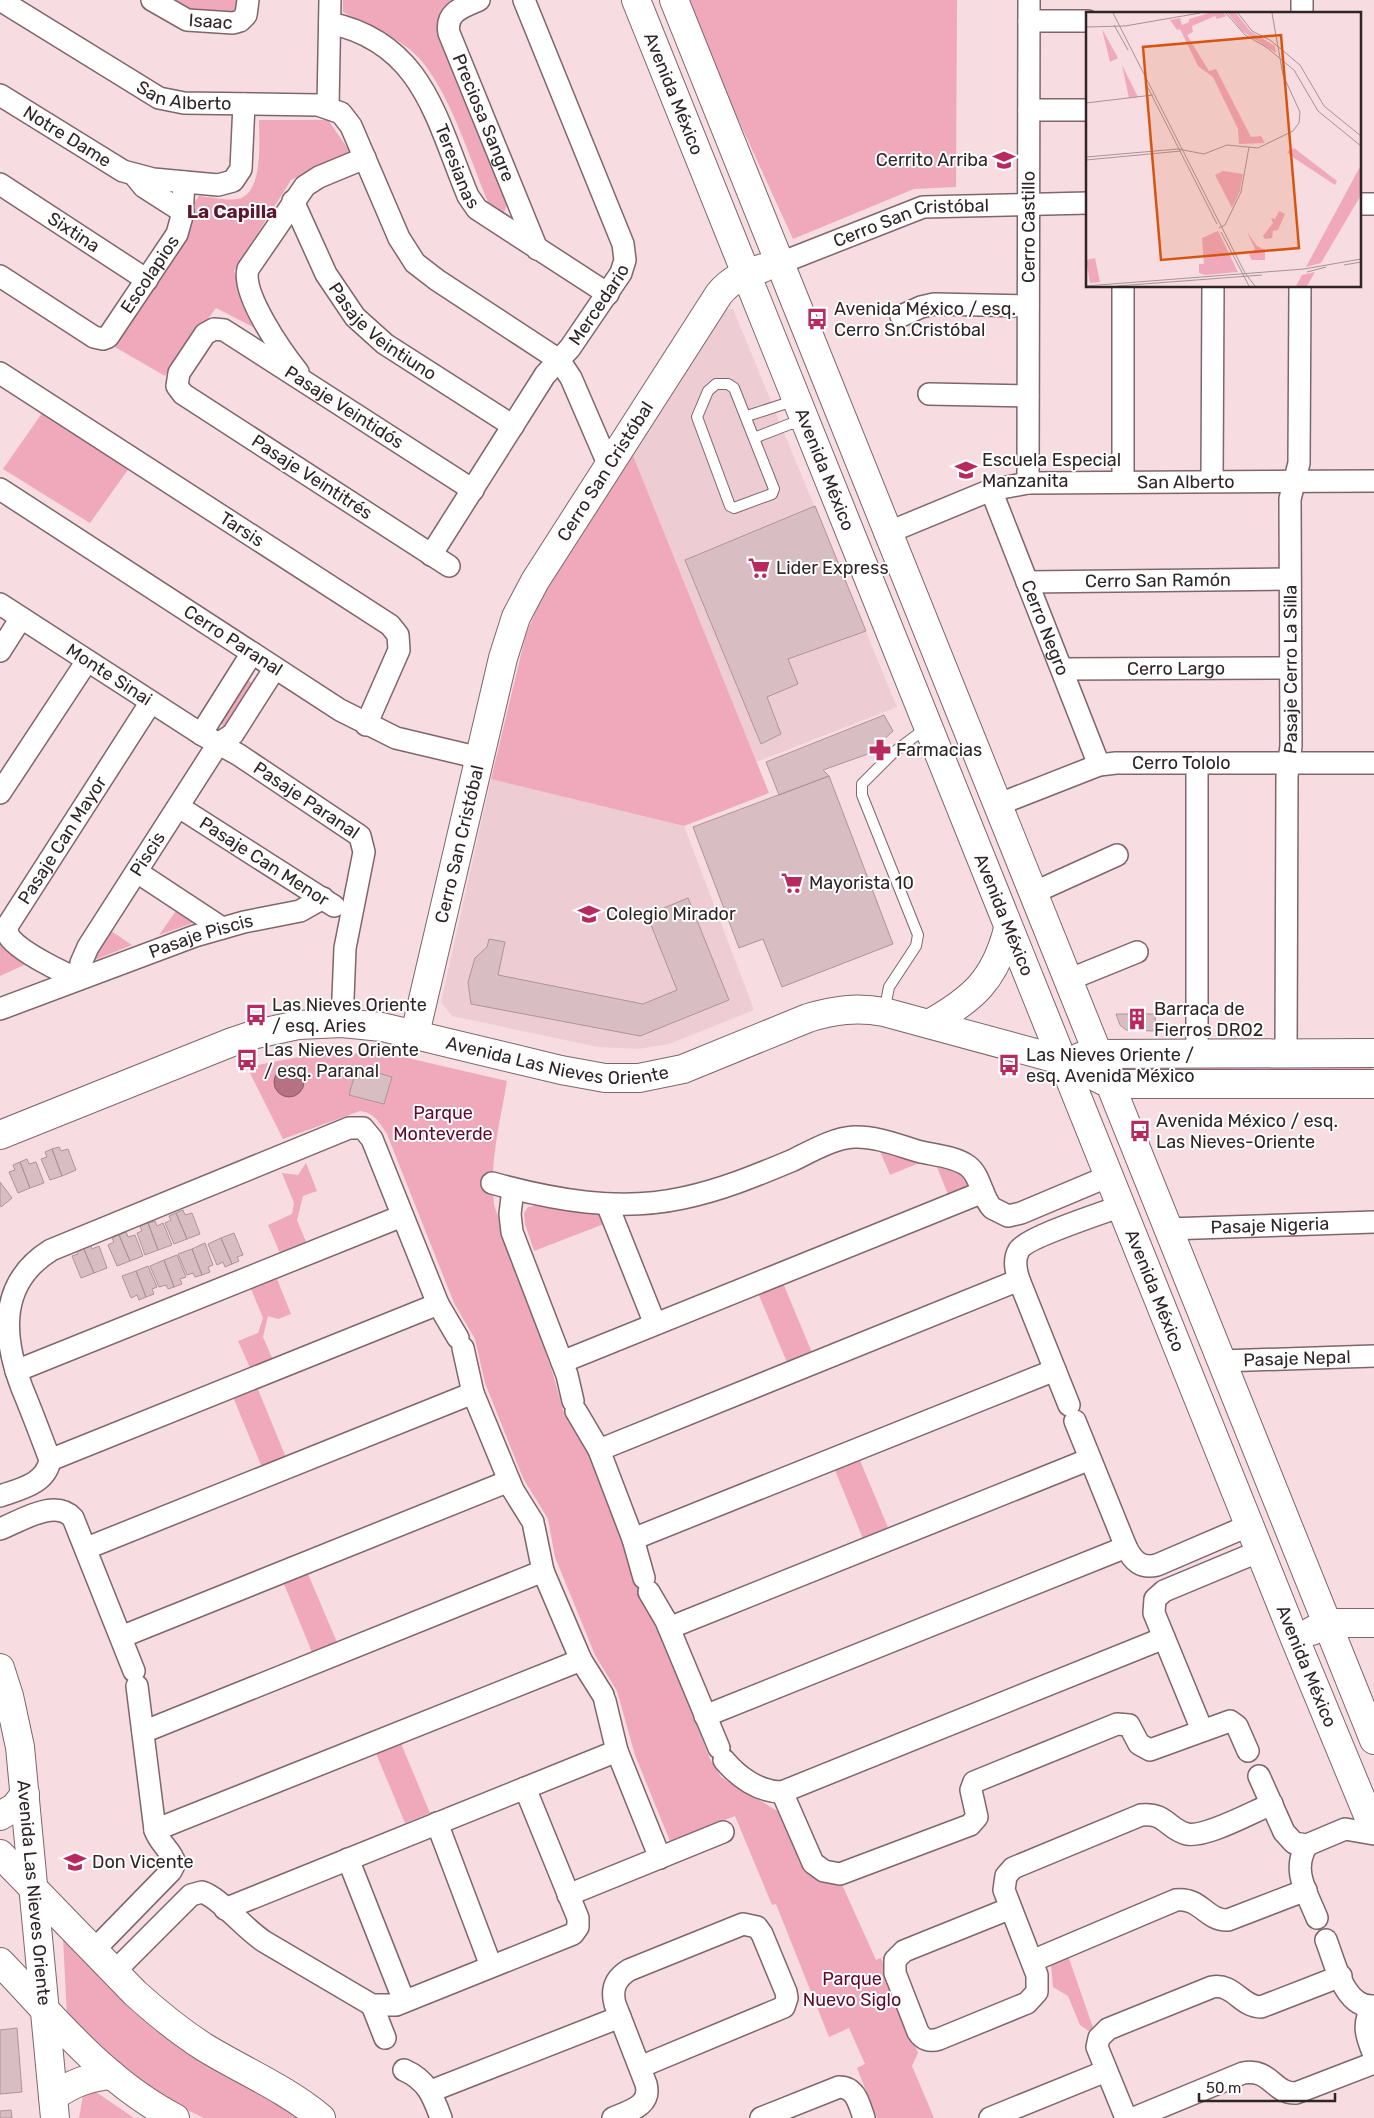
<svg xmlns="http://www.w3.org/2000/svg" width="1374" height="2118" font-family="Rubik,sans-serif">
<style>
.built{fill:#eeccd3}
.green{fill:#efa9ba}
.water{fill:#b67182;stroke:#8e5a67}
.building{fill:#d8bec3;stroke:#ad9499}
.lines{fill:none;stroke-linecap:round;stroke-linejoin:round}
.lane-casing{stroke:#7e666b;stroke-width:12}
.street-casing{stroke:#7e666b;stroke-width:24}
.secondary-casing{stroke:#7e666b;stroke-width:30}
.lane{stroke:#fff;stroke-width:10}
.street{stroke:#fff;stroke-width:21}
.secondary{stroke:#fff;stroke-width:28}
.labels{text-anchor:middle;dominant-baseline:central;stroke-width:4;stroke-linejoin:round;paint-order:stroke}
.street-label{font-size:18px;fill:#2f2527;stroke:#fff}
.poi-label{font-size:18px;fill:#2f2527;stroke:#fff;text-anchor:start}
.park-label{font-size:18px;fill:#61092d;stroke:#fff}
.neighbourhood-label{font-size:19px;font-weight:bold;fill:#5a172e;stroke:#fff}
.inset-road{fill:none;stroke:#a79397;stroke-width:1}
.view{fill:#d6540f;fill-opacity:0.15;stroke:#d6540f;stroke-width:2.5}
.inset-edge{fill:none;stroke:#2f2527;stroke-width:2.5}
</style>
<rect width="100%" height="100%" fill="#f7dce2"/>
<path class="built" d="M726,309H733L897,707L756,762L632,453Z
M491,779L684,826L754,1010L669,1044L638,1049L598,1047L452,1016L441,1002Z"/>
<path class="green" d="M173,0H240L235,14L198,12Z
M343,0H453L448,2L444,14L443,37L507,205L503,215L488,202C470,159 449,90 418,57C400,38 366,24 343,12Z
M689,0H957L956,187L914,189L793,239L708,53Z
M259,120H328L351,153L291,180L234,271L259,325L253,327L216,308L165,376L115,347L189,232L194,203L199,196C211,197 227,201 238,199C264,193 259,140 259,120Z
M45,409L132,464L90,523L3,469Z
M632,453L769,793L684,826L491,779L526,634L545,590Z
M245,678L254,685L226,728L217,721Z
M181,904L204,919L159,935Z
M111,931L132,945L92,961Z
M0,932L35,960L0,976Z
M386,1053L507,1081C500,1123 489,1163 494,1205L552,1371L563,1410L595,1466L710,1759L721,1777L784,1815L839,1878L876,1960L881,1958L918,2053L912,2066L934,2118H877L857,2068L865,2064L849,2028L829,2037L776,1904L772,1905L735,1816L670,1841L635,1755L617,1691L595,1655L555,1557L548,1519L523,1478L485,1383L475,1339L454,1303L387,1134C379,1122 375,1113 360,1111L283,1139L247,1067L314,1054Z
M1372,1062V1076L1145,1077L1141,1066Z
M879,1149L919,1163L890,1175Z
M306,1163L317,1191L303,1196L297,1220L309,1249L283,1260L268,1225L292,1214L294,1203L282,1173L298,1175Z
M937,1167L968,1175L973,1188L949,1197Z
M538,1205L599,1214L604,1224L534,1251L525,1224L524,1213L528,1207Z
M277,1279L291,1314L278,1319L268,1316L263,1337L273,1360L251,1370L238,1341L258,1333L263,1318L251,1289Z
M783,1283L813,1355L788,1365L758,1293Z
M257,1387L287,1460L263,1470L233,1397Z
M859,1458L889,1530L864,1541L834,1468Z
M308,1574L339,1647L314,1657L284,1584Z
M400,1741L430,1813L405,1823L375,1751Z
M63,1938L303,2118H204L183,2108L141,2081L67,2017Z
M1067,1953L1096,2036L1080,2025L1068,1996L1053,1987L1051,1964Z
M93,2090L134,2118H79L83,2095Z"/>
<path class="water" d="M274 1082a15 15 0 1 1 30 0a15 15 0 1 1-30 0Z"/>
<path class="building" d="M815,506L866,631L788,659L798,684L767,697L781,734L761,744L685,560Z
M884,715L893,731L868,754L823,770L829,776L779,795L766,762Z
M829,776L893,944L782,987L763,939L739,948L693,827Z
M688,898L729,1000L640,1036L471,1004L468,982L475,958L487,947L489,939L505,942L498,975L643,1004L677,990L647,915Z
M1116,1014H1155L1156,1031L1126,1030L1120,1025Z
M357,1067L392,1077L384,1104L349,1095Z
M59,1147L61,1151L68,1149L76,1170L62,1176L52,1149Z
M52,1149L62,1176L50,1180L41,1159L47,1157L45,1152Z
M27,1159L29,1164L36,1162L44,1183L30,1188L20,1162Z
M20,1162L30,1188L18,1193L9,1172L15,1170L13,1165Z
M0,1182L12,1198L1,1207L0,1205Z
M183,1210L185,1215L192,1213L200,1234L187,1239L176,1213Z
M176,1213L187,1239L174,1244L165,1223L171,1220L169,1216Z
M155,1221L157,1226L163,1223L172,1245L158,1250L148,1223Z
M148,1223L158,1250L145,1255L137,1233L142,1231L140,1226Z
M126,1232L128,1237L135,1235L143,1256L130,1261L119,1235Z
M234,1233L243,1255L237,1257L239,1261L232,1264L221,1238Z
M119,1235L130,1261L117,1266L108,1245L114,1242L112,1238Z
M221,1238L232,1264L225,1267L223,1262L217,1265L208,1244Z
M205,1243L213,1265L208,1267L210,1272L202,1275L192,1249Z
M90,1244L92,1249L99,1246L107,1268L94,1273L83,1247Z
M83,1247L94,1273L81,1278L72,1256L78,1254L76,1250Z
M192,1249L202,1275L195,1277L193,1273L187,1275L178,1254Z
M177,1255L186,1277L180,1279L182,1284L174,1287L164,1260Z
M164,1260L174,1287L168,1289L166,1285L159,1287L150,1266Z
M148,1266L157,1287L152,1289L154,1294L146,1297L136,1271Z
M136,1271L146,1297L139,1300L137,1295L131,1298L122,1276Z
M17,2028L22,2092L0,2094V2030Z
M11,2110L12,2118H0V2111Z"/>
<g class="lines">
<g class="lane-casing">
<path id="lane" d="M716,384H728L734,388L774,489L772,494L734,508L730,506L697,417L708,391Z
M747,416L784,404L793,394
M754,438L790,424H805
M884,1012L889,987L916,946L918,935L862,795V784L894,752L926,728"/>
</g>
<g class="street-casing">
<g id="street">
<path id="s1" d="M0,0L159,98L184,103L318,105L341,113L351,126L399,238L415,263L437,280L559,360L571,378L609,466"/>
<path id="s2" d="M152,0L187,20L233,23L240,21L246,15L248,0"/>
<path id="s3" d="M479,0C463,7 445,12 449,33L537,249"/>
<path d="M1302,14V0"/>
<path d="M1029,21H1088"/>
<path id="s4" d="M330,23C423,43 436,119 468,196L477,209L608,294"/>
<path id="s5" d="M0,95L123,171L153,179L218,185L233,181L241,169L244,104"/>
<path d="M328,107L330,0"/>
<path d="M1029,110H1088"/>
<path d="M135,176L144,187L183,212"/>
<path id="s6" d="M0,184L147,280"/>
<path id="s7" d="M293,201L326,274L355,317L385,344L513,426"/>
<path d="M1360,204H1374"/>
<path id="s8" d="M778,264L923,207L1088,203"/>
<path id="s9" d="M0,276L94,337L103,339L108,337L177,234L182,216L184,182"/>
<path d="M1123,286V481"/>
<path d="M901,316L921,307L934,304L1028,306"/>
<path d="M298,372C282,352 241,294 248,269L305,186L319,177L365,158"/>
<path id="s10" d="M0,373L390,625L398,635L399,650L366,725"/>
<path d="M929,394L1028,396"/>
<path d="M1212,481L1213,286"/>
<path id="s11" d="M1028,483L1029,0"/>
<path id="s12" d="M0,489L340,710L396,738L480,758"/>
<path id="s13" d="M991,490L1099,765"/>
<path id="s14" d="M887,533L991,490L1028,483L1374,481"/>
<path id="s15" d="M431,555L545,375L570,348L621,273L625,260L623,244L524,0"/>
<path id="s16" d="M449,566L183,394L177,386L179,373L205,334L214,329L224,330L473,490"/>
<path id="s17" d="M1027,582L1290,579"/>
<path id="s18" d="M0,604L201,734L239,755L360,836L364,852L345,948L342,1023"/>
<path d="M0,651L21,618"/>
<path id="s19" d="M1062,669L1290,668"/>
<path d="M201,734L252,653"/>
<path d="M0,793L87,661"/>
<path id="s20" d="M997,805L1099,765L1116,763H1374"/>
<path id="s21" d="M179,807L334,906"/>
<path d="M137,872L222,928"/>
<path d="M1033,893L1117,855"/>
<path id="s22" d="M79,979L81,963L88,947L218,744L233,734L275,668"/>
<path id="s23" d="M79,979C61,972 23,953 11,939C7,935 7,930 8,925L151,702"/>
<path d="M1068,980L1137,952"/>
<path id="s24" d="M0,1009L195,936L244,922L300,911L323,898"/>
<path d="M1197,1054V763"/>
<path id="s25" d="M1286,1054L1287,776L1291,746L1290,499L1299,463L1300,286"/>
<path d="M492,1183C554,1200 619,1212 683,1198C721,1190 755,1176 791,1161C810,1152 833,1138 854,1137C876,1136 900,1146 921,1152C935,1155 956,1157 968,1166C981,1176 981,1196 992,1208L1008,1216L1021,1213L1109,1176"/>
<path d="M513,1189L510,1214L512,1232L567,1375L573,1401"/>
<path d="M607,1204L655,1324"/>
<path id="s26" d="M1168,1229L1374,1222"/>
<path d="M463,1348L473,1393L513,1490L533,1522"/>
<path id="s27" d="M1221,1361L1374,1356"/>
<path d="M562,1362L983,1192"/>
<path d="M16,1371L402,1216"/>
<path d="M1069,1405L1019,1280C1016,1271 1013,1260 1019,1250C1027,1237 1103,1213 1121,1206"/>
<path d="M576,1411L599,1450L633,1539L644,1578"/>
<path d="M1075,1421L1126,1547C1133,1561 1141,1569 1157,1565L1250,1525"/>
<path d="M599,1450L1019,1280"/>
<path d="M50,1460L438,1304"/>
<path d="M0,1496C20,1489 46,1484 50,1460C41,1436 32,1412 22,1388C1,1333 0,1282 51,1250L349,1128H363L372,1139L438,1304L458,1338"/>
<path d="M534,1527L543,1571L581,1660L603,1695"/>
<path d="M0,1529C21,1521 55,1498 73,1518L134,1671"/>
<path d="M633,1539L1055,1370"/>
<path d="M87,1548L473,1393"/>
<path d="M649,1592L666,1621L719,1748"/>
<path d="M669,1628L1090,1459"/>
<path d="M121,1637L509,1481"/>
<path d="M605,1701L617,1751L660,1858"/>
<path d="M705,1716L1126,1547"/>
<path d="M1202,1730L1154,1613L1155,1599L1164,1591L1260,1551"/>
<path d="M143,1732L543,1571"/>
<path d="M724,1760C738,1777 759,1792 782,1792L1164,1638"/>
<path d="M1259,1776L1284,1832L1294,1843L1307,1845L1345,1829L1374,1834"/>
<path d="M782,1792L813,1863L824,1871L840,1874L970,1825L977,1817L971,1790L974,1782L1117,1724L1129,1725L1139,1744L1150,1750L1230,1721L1237,1726L1248,1751"/>
<path d="M437,1823L491,1966"/>
<path d="M155,1830L581,1660"/>
<path d="M1307,1845C1291,1870 1307,1893 1317,1918"/>
<path d="M348,1859L404,2001"/>
<path d="M568,1895L723,1832"/>
<path d="M1011,1908L904,1951L895,1960V1973L918,2032C923,2040 930,2042 939,2039L1027,2003L1037,1992V1975L1004,1890L1006,1876L1013,1868L1141,1815C1166,1812 1167,1829 1187,1834C1206,1838 1252,1812 1272,1804"/>
<path d="M225,1909L617,1751"/>
<path d="M1326,1940C1335,1962 1344,2009 1374,2006"/>
<path d="M93,1951L171,1871L175,1863C171,1850 159,1843 155,1830L137,1686"/>
<path d="M1032,1961L1176,1900C1201,1897 1206,1921 1228,1920L1306,1890"/>
<path d="M114,1972L191,1895L202,1892C221,1898 245,1930 265,1942L372,2005H396L573,1934L578,1927V1918L525,1788"/>
<path d="M372,2005L385,2038"/>
<path d="M1373,2007C1361,2024 1367,2038 1374,2055"/>
<path d="M404,2070C427,2080 433,2096 441,2118"/>
<path d="M431,2091L620,2017"/>
<path d="M613,2118C629,2111 652,2106 646,2084L615,2004C611,1989 616,1978 629,1970L743,1924L757,1927L762,1934L786,1992L787,1998L784,2007L640,2067"/>
<path d="M761,2118L839,2087C856,2087 859,2104 864,2118"/>
<path d="M990,2118L1106,2071"/>
<path d="M1126,2118L1097,2047L1099,2038L1108,2029L1212,1987C1234,1983 1241,2007 1261,2007L1341,1976"/>
<path d="M1134,2118L1243,2073C1271,2068 1273,2094 1296,2093L1374,2063"/>
</g>
</g>
<g class="secondary-casing">
<g id="secondary">
<path id="s28" d="M636,0L1295,1639L1374,1830"/>
<path d="M674,0L1374,1740"/>
<path d="M929,1024C973,999 995,980 1008,929"/>
<path id="s29" d="M415,1034L503,658L516,617L535,581L719,294C731,279 745,274 763,268"/>
<path d="M1080,1057L1097,1054L1374,1053"/>
<path id="s30" d="M0,1135L232,1042L256,1034L298,1025L342,1023L382,1027L561,1070L605,1078H639L683,1069L808,1018C834,1010 857,1007 884,1012L1061,1060L1110,1084H1374"/>
<path d="M1312,1631L1327,1623H1374"/>
<path id="s31" d="M0,1668L9,1696L20,1747L55,2118"/>
<path d="M0,1816L15,1807L25,1794"/>
<path d="M0,1854L135,1993C156,2012 179,2031 204,2047C243,2071 285,2088 321,2118"/>
<path d="M0,1962C54,2018 105,2082 175,2118"/>
<path d="M53,2097C72,2083 89,2077 112,2075"/>
</g>
</g>
<use href="#lane" class="lane"/>
<use href="#street" class="street"/>
<use href="#secondary" class="secondary"/>
</g>
<defs>
<g id="school-bare" transform="scale(1.725)"><path d="M0-5L7-2L0 1L-7-2ZM-4 1L0 2.5L4 1V4Q0 6-4 4Z" fill="#b72a5f" stroke="#fff" stroke-width="2.5" paint-order="stroke"/></g>
<g id="bus-bare" transform="scale(1.725)"><path d="M-5-6H5V4H4V6H2V4H-2V6H-4V4H-5ZM-3.5-4V0h7V-4ZM-3.5 1.2v1.5H-2V1.2ZM2 1.2v1.5H3.5V1.2Z" fill="#b72a5f" stroke="#fff" stroke-width="2.5" paint-order="stroke"/></g>
<g id="supermarket-bare" transform="scale(1.725)"><path d="M-6-5.5h2.5l.6 2H6L4.5 2H-2.5L-4.4-4H-6ZM-1.5 3.2a1.3 1.3 0 1 0 .1 0ZM3 3.2a1.3 1.3 0 1 0 .1 0Z" fill="#b72a5f" stroke="#fff" stroke-width="2.5" paint-order="stroke"/></g>
<g id="pharmacy-bare" transform="scale(1.725)"><path d="M-2-6h4v4h4v4h-4v4h-4v-4h-4v-4h4Z" fill="#b72a5f" stroke="#fff" stroke-width="2.5" paint-order="stroke"/></g>
<g id="building-bare" transform="scale(1.725)"><path d="M-4-6H4V6H1V3H-1V6H-4ZM-2.5-4.3h1.7v1.8h-1.7ZM.8-4.3h1.7v1.8H.8ZM-2.5-1h1.7V.8h-1.7ZM.8-1h1.7V.8H.8Z" fill="#b72a5f" stroke="#fff" stroke-width="2.5" paint-order="stroke"/></g>
</defs>
<g fill-rule="evenodd">
<use href="#school-bare" x="1004" y="160"/>
<use href="#bus-bare" x="817" y="319"/>
<use href="#school-bare" x="966" y="470"/>
<use href="#supermarket-bare" x="759" y="568"/>
<use href="#pharmacy-bare" x="880" y="750"/>
<use href="#supermarket-bare" x="792" y="883"/>
<use href="#school-bare" x="589" y="914"/>
<use href="#bus-bare" x="256" y="1015"/>
<use href="#building-bare" x="1137" y="1019"/>
<use href="#bus-bare" x="247" y="1060"/>
<use href="#bus-bare" x="1009" y="1065"/>
<use href="#bus-bare" x="1140" y="1131"/>
<use href="#school-bare" x="75" y="1862"/>
</g>
<g class="labels">
<g class="street-label">
<text stroke="none"><textPath href="#s2" startOffset="64">Isaac</textPath></text>
<text stroke="none"><textPath href="#s1" startOffset="211">San Alberto</textPath></text>
<text stroke="none"><textPath href="#s28" startOffset="101">Avenida México</textPath></text>
<text stroke="none"><textPath href="#s3" startOffset="141">Preciosa Sangre</textPath></text>
<text stroke="none"><textPath href="#s5" startOffset="79">Notre Dame</textPath></text>
<text stroke="none"><textPath href="#s4" startOffset="202">Teresianas</textPath></text>
<text stroke="none"><textPath href="#s8" startOffset="141">Cerro San Cristóbal</textPath></text>
<text stroke="none"><textPath href="#s11" startOffset="256">Cerro Castillo</textPath></text>
<text stroke="none"><textPath href="#s6" startOffset="88">Sixtina</textPath></text>
<text stroke="none"><textPath href="#s9" startOffset="202">Escolapios</textPath></text>
<text stroke="none"><textPath href="#s15" startOffset="302">Mercedario</textPath></text>
<text stroke="none"><textPath href="#s7" startOffset="162">Pasaje Veintiuno</textPath></text>
<text stroke="none"><textPath href="#s16" startOffset="550">Pasaje Veintidós</textPath></text>
<text stroke="none"><textPath href="#s28" startOffset="506">Avenida México</textPath></text>
<text stroke="none"><textPath href="#s29" startOffset="600">Cerro San Cristóbal</textPath></text>
<text transform="translate(312 477) rotate(33)">Pasaje Veintitrés</text>
<text stroke="none"><textPath href="#s14" startOffset="308">San Alberto</textPath></text>
<text stroke="none"><textPath href="#s10" startOffset="288">Tarsis</textPath></text>
<text stroke="none"><textPath href="#s17" startOffset="131">Cerro San Ramón</textPath></text>
<text stroke="none"><textPath href="#s13" startOffset="148">Cerro Negro</textPath></text>
<text stroke="none"><textPath href="#s12" startOffset="278">Cerro Paranal</textPath></text>
<text stroke="none"><textPath href="#s19" startOffset="114">Cerro Largo</textPath></text>
<text stroke="none"><textPath href="#s25" startOffset="385">Pasaje Cerro La Silla</textPath></text>
<text stroke="none"><textPath href="#s18" startOffset="130">Monte Sinai</textPath></text>
<text stroke="none"><textPath href="#s20" startOffset="192">Cerro Tololo</textPath></text>
<text stroke="none"><textPath href="#s18" startOffset="364">Pasaje Paranal</textPath></text>
<text stroke="none"><textPath href="#s23" startOffset="195">Pasaje Can Mayor</textPath></text>
<text stroke="none"><textPath href="#s29" startOffset="195">Cerro San Cristóbal</textPath></text>
<text stroke="none"><textPath href="#s22" startOffset="144">Piscis</textPath></text>
<text stroke="none"><textPath href="#s21" startOffset="101">Pasaje Can Menor</textPath></text>
<text stroke="none"><textPath href="#s28" startOffset="986">Avenida México</textPath></text>
<text stroke="none"><textPath href="#s24" startOffset="214">Pasaje Piscis</textPath></text>
<text stroke="none"><textPath href="#s30" startOffset="582">Avenida Las Nieves Oriente</textPath></text>
<text stroke="none"><textPath href="#s26" startOffset="102">Pasaje Nigeria</textPath></text>
<text stroke="none"><textPath href="#s28" startOffset="1391">Avenida México</textPath></text>
<text stroke="none"><textPath href="#s27" startOffset="76">Pasaje Nepal</textPath></text>
<text stroke="none"><textPath href="#s28" startOffset="1796">Avenida México</textPath></text>
<text stroke="none"><textPath href="#s31" startOffset="228">Avenida Las Nieves Oriente</textPath></text>
</g>
<g class="poi-label">
<text x="988" y="160" text-anchor="end">Cerrito Arriba</text>
<text x="834" y="309">Avenida México / esq.<tspan x="834" dy="21">Cerro Sn.Cristóbal</tspan></text>
<text x="982" y="460">Escuela Especial<tspan x="982" dy="21">Manzanita</tspan></text>
<text x="776" y="568">Lider Express</text>
<text x="896" y="750">Farmacias</text>
<text x="809" y="883">Mayorista 10</text>
<text x="606" y="914">Colegio Mirador</text>
<text x="272" y="1005">Las Nieves Oriente<tspan x="272" dy="21">/ esq. Aries</tspan></text>
<text x="1154" y="1009">Barraca de<tspan x="1154" dy="21">Fierros DRO2</tspan></text>
<text x="264" y="1050">Las Nieves Oriente<tspan x="264" dy="21">/ esq. Paranal</tspan></text>
<text x="1026" y="1055">Las Nieves Oriente /<tspan x="1026" dy="21">esq. Avenida México</tspan></text>
<text x="1156" y="1121">Avenida México / esq.<tspan x="1156" dy="21">Las Nieves-Oriente</tspan></text>
<text x="92" y="1862">Don Vicente</text>
</g>
<g class="park-label">
<text x="443" y="1113">Parque<tspan x="443" dy="21">Monteverde</tspan></text>
<text x="852" y="1979">Parque<tspan x="852" dy="21">Nuevo Siglo</tspan></text>
</g>
<g class="neighbourhood-label">
<text x="232" y="211">La Capilla</text>
</g>
</g>
<g transform="translate(1086 12)">
<rect width="275" height="275" fill="#f7dce2"/>
<path d="M123,1H137L141,4L131,7L129,4L106,14L107,20L101,23L123,59L130,57L165,125L175,124L179,131L153,132L152,117L127,65L112,54L94,17L91,18L84,8L94,6L96,13L103,10V7ZM142,1H150L164,19L189,34L190,41L156,19ZM16,17L32,46L24,50ZM36,53L52,85L43,86ZM208,136L251,169L249,173L205,144L201,140ZM275,153V183L235,251L220,255ZM137,159L157,162L154,179L146,196L129,163ZM193,199L199,202L192,218L187,219L186,226L179,227L177,224L187,211L185,206L189,207ZM132,219L152,260L119,263L113,261V252H118L116,226ZM161,220L171,234L179,238V248H166L163,243L169,237ZM9,246L14,270L4,271L0,248ZM229,260L221,274H210L216,263Z" fill="#efa9ba"/>
<path class="inset-road" d="M27,1L159,261L169,274M140,1L159,23L180,35L208,58L232,99L275,134M152,1L166,19L184,28L214,53L238,94L275,124M28,13L42,38M0,15L39,14L114,1M59,70L131,212M0,91L67,83M0,145L92,137L118,142L141,133L172,136L207,119L213,111L214,100L197,63L186,1M0,148L95,139M133,216L139,213L155,180L163,135M135,220L163,274M258,253L275,250M221,260L240,255M0,274L218,257L275,247M31,274L176,263"/>
<path class="view" d="M195,23L213,236L75,248L57,35Z"/>
<rect width="275" height="275" class="inset-edge"/>
</g>
<path d="M1199 2093v8h136v-8" fill="none" stroke="#2f2527" stroke-width="2.5"/>
<text x="1206" y="2093" font-size="15" fill="#2f2527" stroke="#ffffff" stroke-width="4" paint-order="stroke">50 m</text>
</svg>
